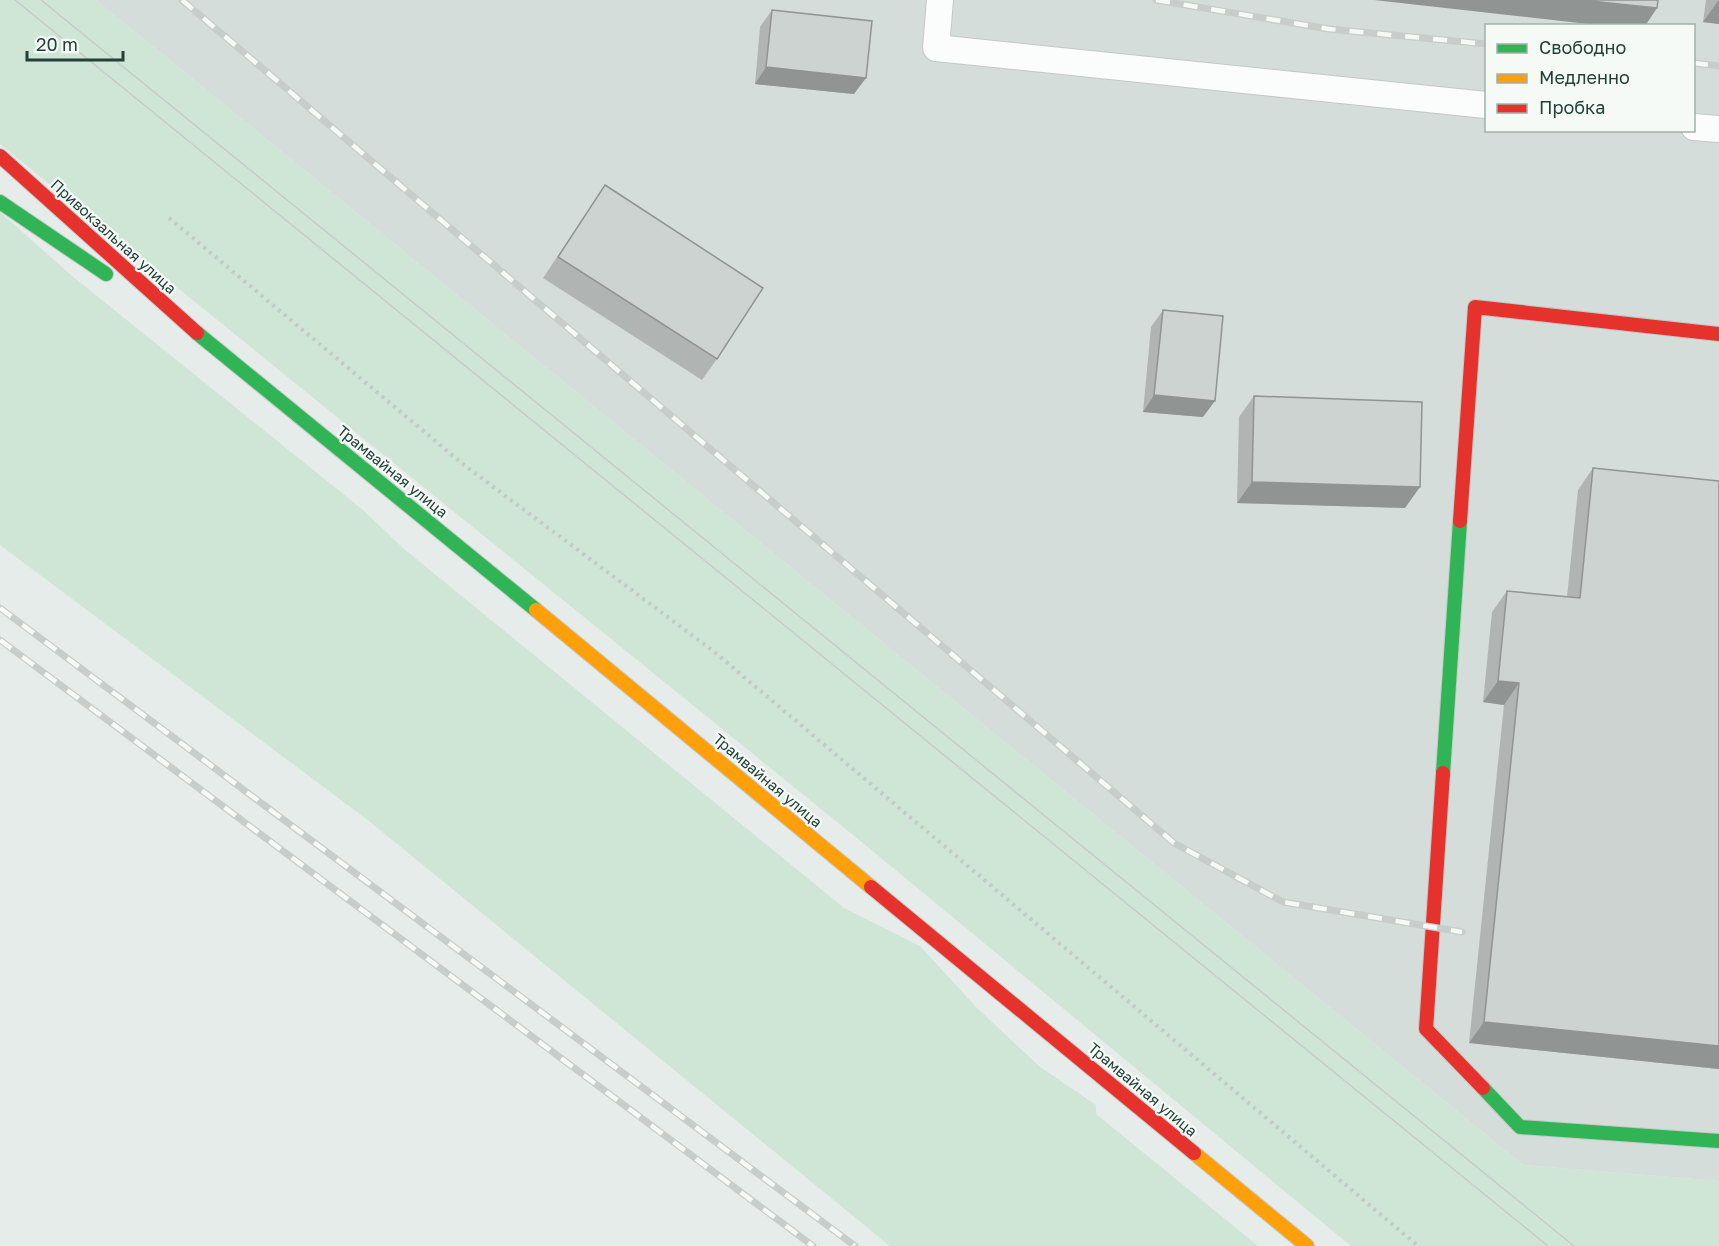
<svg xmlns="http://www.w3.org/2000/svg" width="1719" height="1246" font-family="'Golos Text',sans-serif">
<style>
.built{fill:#d4ddd9;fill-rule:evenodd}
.green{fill:#cfe5d5}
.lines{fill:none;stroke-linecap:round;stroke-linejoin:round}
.street-casing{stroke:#c3c9c6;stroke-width:28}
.fast-casing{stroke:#c2cac6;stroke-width:16}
.slow-casing{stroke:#c2cac6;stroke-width:16}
.jam-casing{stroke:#c2cac6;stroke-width:16}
.path{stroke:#c2cbc8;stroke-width:4;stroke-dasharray:3 4.5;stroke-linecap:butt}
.street{stroke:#fbfcfc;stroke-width:26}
.fast{stroke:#30b455;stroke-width:14}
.slow{stroke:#ff9f0a;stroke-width:14}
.jam{stroke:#e5322d;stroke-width:14}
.tram{stroke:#c7cdca;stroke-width:1.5}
.rail-casing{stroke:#c7cdca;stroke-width:7}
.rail{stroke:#f5faf7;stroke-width:4.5;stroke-dasharray:14;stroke-linecap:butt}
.wall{fill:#b0b5b3}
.shaded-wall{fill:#909492}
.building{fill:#cdd3d0;stroke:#909492;stroke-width:1.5}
.labels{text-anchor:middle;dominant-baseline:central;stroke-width:4.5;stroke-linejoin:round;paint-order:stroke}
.street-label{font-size:15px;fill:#224138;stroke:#f5faf7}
</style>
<rect width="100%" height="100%" fill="#e6ece9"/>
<path class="built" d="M96,0H1719V1181L1523,1165ZM1486,26H1694V130H1486Z"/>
<path class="green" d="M0,0H96L1523,1165L1719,1181V1246H1351L858,839L0,144Z
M0,212L72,276L363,510L404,549L844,908L920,946L977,1008L1040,1067L1096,1105V1114L1258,1246H890L369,821L0,545Z"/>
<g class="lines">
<g class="street-casing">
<path id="street" d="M940,0L936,48L1486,105
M1694,127L1719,129"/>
</g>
<g class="fast-casing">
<path id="fast" d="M0,202L106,274
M197,333L536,610
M1443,773L1460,521
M1483,1088L1520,1127L1719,1141"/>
</g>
<g class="slow-casing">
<path id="slow" d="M536,610L871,887
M1194,1153L1307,1246"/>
</g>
<g class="jam-casing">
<path id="jam" d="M0,156L197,333
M1460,521L1475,307L1719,334
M1443,773L1426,1029L1483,1088
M871,887L1194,1153"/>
</g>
<path class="path" d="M169,218L464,465L712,650L1418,1246"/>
<use href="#street" class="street"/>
<use href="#fast" class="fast"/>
<use href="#slow" class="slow"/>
<use href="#jam" class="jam"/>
<path class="tram" d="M15,0L1548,1246
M41,0L1574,1246"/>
<g class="rail-casing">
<path id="rail" d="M182,0L1174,843L1283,902L1462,932
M1156,0L1329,29L1486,44
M1694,63L1719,66
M0,608L855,1246
M0,640L813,1246"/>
</g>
<use href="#rail" class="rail"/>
</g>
<path class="wall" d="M1706,0H1719V24L1703,22Z
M772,10L854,94L755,84L760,27Z
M605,185L717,359L702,380L543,278Z
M1163,310L1203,417L1143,412L1151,327Z
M1254,396L1405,508L1237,503L1239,417Z
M1593,468L1719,481V1069L1469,1043L1504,705L1483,702L1492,612L1507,591L1567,597L1578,490Z"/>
<path class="shaded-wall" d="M1374,0H1581L1657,8L1645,26H1606Z
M1718,1H1719V24L1703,22Z
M766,67L866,78L854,94L755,84Z
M1154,395L1215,401L1203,417L1143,412Z
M1252,482L1420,487L1405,508L1237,503Z
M1498,681L1519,683L1504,705L1483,702Z
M1484,1022L1719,1046V1069L1469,1043Z"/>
<path class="building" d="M1581,0H1658L1657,8Z
M772,10L872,21L866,78L766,67Z
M605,185L763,288L717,359L558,257Z
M1163,310L1223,316L1215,401L1154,395Z
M1254,396L1422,402L1420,487L1252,482Z
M1593,468L1719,481V1046L1484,1022L1519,683L1498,681L1507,591L1580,598Z"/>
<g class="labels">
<g class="street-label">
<text transform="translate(114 236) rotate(42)">Привокзальная улица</text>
<text transform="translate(393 471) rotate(39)">Трамвайная улица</text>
<text transform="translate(768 780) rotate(40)">Трамвайная улица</text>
<text transform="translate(1143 1089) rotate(40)">Трамвайная улица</text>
</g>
</g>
<rect x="1485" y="24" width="210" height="108" fill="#f5faf7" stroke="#a1b0ab" stroke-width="1.5"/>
<rect x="1497" y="44" width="30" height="9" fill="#30b455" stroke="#a1b0ab" stroke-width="1.5"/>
<text x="1539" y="54" font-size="18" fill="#224138">Свободно</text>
<rect x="1497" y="74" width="30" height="9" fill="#ff9f0a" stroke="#a1b0ab" stroke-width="1.5"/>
<text x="1539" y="84" font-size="18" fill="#224138">Медленно</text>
<rect x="1497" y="104" width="30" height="9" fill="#e5322d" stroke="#a1b0ab" stroke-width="1.5"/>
<text x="1539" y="114" font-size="18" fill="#224138">Пробка</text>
<path d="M27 51v9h96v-9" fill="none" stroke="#224138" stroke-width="3"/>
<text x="36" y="51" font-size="18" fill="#224138" stroke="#f5faf7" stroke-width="4.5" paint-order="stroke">20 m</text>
</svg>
